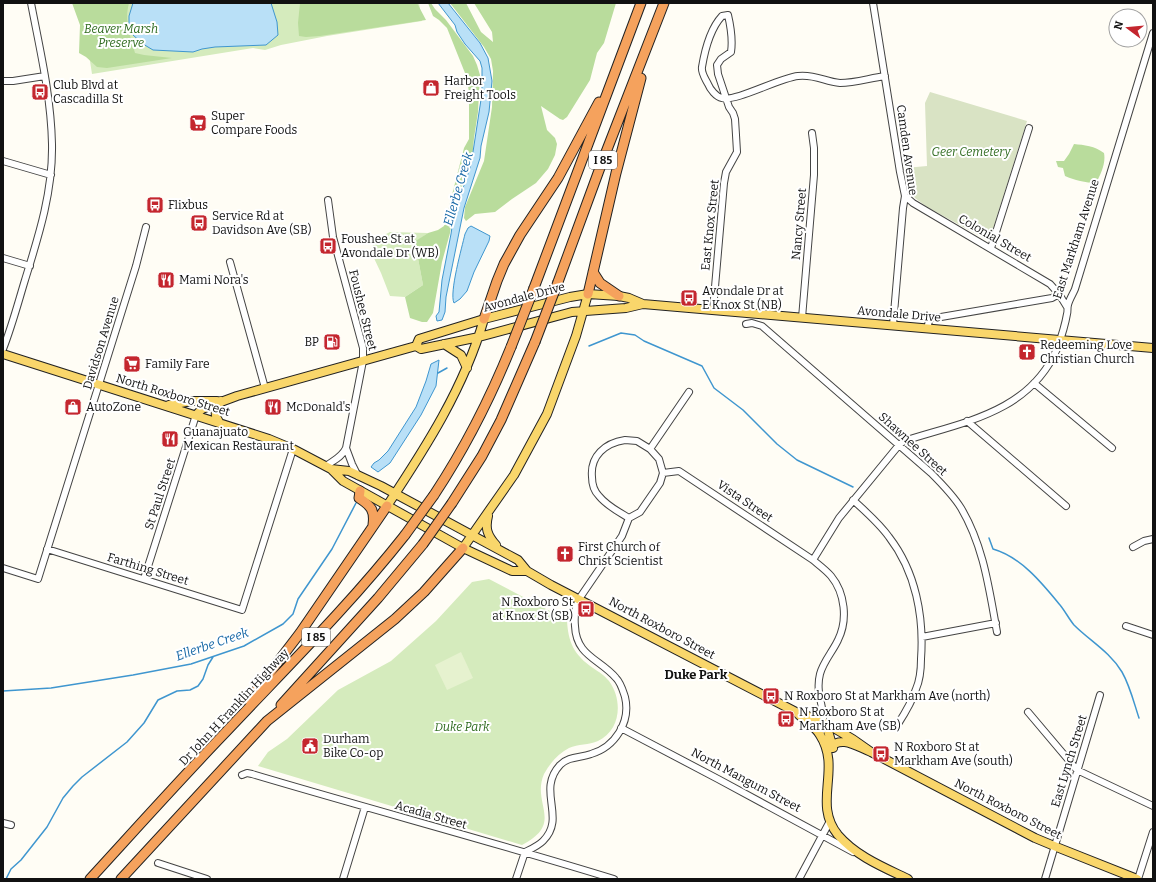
<svg xmlns="http://www.w3.org/2000/svg" width="1156" height="882" font-family="Bitter,serif">
<style>
.green{fill:#d5ebbd}
.forest{fill:#b9dc9c}
.cemetery{fill:#d9e3c4}
.pitch{fill:#e6f2cf}
.water{fill:#b9e0f7;stroke:#3f96cf}
.lines{fill:none;stroke-linecap:round;stroke-linejoin:round}
.stream{stroke:#3f96cf;stroke-width:1.5}
.minor-casing{stroke:#444;stroke-width:8}
.major-casing{stroke:#222;stroke-width:10}
.highway-casing{stroke:#222;stroke-width:11}
.minor{stroke:#fff;stroke-width:6}
.major{stroke:#f9d66b;stroke-width:8}
.highway{stroke:#f5a25d;stroke-width:9}
.highway-bridge-casing{stroke:#222;stroke-width:11;stroke-linecap:butt}
.highway-bridge{stroke:#f5a25d;stroke-width:9}
.labels{text-anchor:middle;dominant-baseline:central;stroke-width:4;stroke-linejoin:round;paint-order:stroke}
.shield{fill:#fff;stroke:#585858;stroke-width:1}
.shield-label{font-size:11px;font-weight:bold;fill:#111}
.park-label{font-size:12px;font-style:italic;fill:#2f6b1f;stroke:#fff}
.poi-label{font-size:12px;fill:#111;stroke:#fff;text-anchor:start}
.street-label{font-size:12px;fill:#111;stroke:#fff}
.water-label{font-size:13px;font-style:italic;fill:#1768a6;stroke:#fff}
.neighbourhood-label{font-size:13px;font-weight:bold;fill:#111;stroke:#fff}
</style>
<rect width="100%" height="100%" fill="#fffdf5"/>
<path class="green" d="M81,3H419L422,21L327,36L281,45L265,50L253,48L92,74Z
M390,232L428,233L411,245L417,253L423,285L405,297L390,296L381,273L372,254L373,244L380,237Z
M489,579L567,620C568,642 574,655 593,668C599,672 604,675 609,681C623,700 621,730 598,741C589,745 578,744 569,748C558,754 550,763 544,774C531,804 565,823 522,845L258,766L268,752L287,739L338,690L391,661L436,621L472,582Z"/>
<path class="forest" d="M72,3H129C124,22 130,34 135,53L144,55L172,58L107,68L97,67L86,57L79,53L80,25Z
M300,3H417L426,20L320,36L306,37L299,36L298,23Z
M428,3H431L435,9L446,20L473,56L477,65L480,75L478,112L474,138L472,160L453,211L450,233L442,262L433,313L427,322H422L410,318L405,297L423,285L417,253L411,244L428,233L438,230L444,226L464,148L469,139V93L467,78L447,28L439,20L433,16Z
M450,3H466L481,32L493,42L492,32L474,3H616L604,43L597,53L590,80L567,117L563,120L560,119L541,106L547,130L555,138L557,144L555,155L548,169L536,183L512,199L495,212L475,214L466,221L464,218L465,207L484,161L492,107L493,71L491,59L484,47Z
M1074,144C1084,145 1095,146 1104,153C1106,163 1101,174 1096,183C1086,183 1074,180 1065,176L1063,168L1058,167L1056,161H1064L1069,154Z"/>
<path class="cemetery" d="M930,92L1027,121L991,235L987,240L927,207L915,198L908,185L905,168L927,166L925,103Z"/>
<path class="pitch" d="M461,652L473,678L447,690L435,665Z"/>
<path class="water" d="M133,3H271L277,22L278,35L266,45L215,47L202,49L193,52L153,50L143,44L133,35L129,26V16Z
M438,3H448L480,43L488,58L492,81L489,112L481,146L480,158L464,208L446,297L445,312L442,320L437,321L436,316L439,312L442,280L451,234L454,214L471,165L482,93V68L480,61L465,44L457,32L455,25Z
M471,226L490,236L489,241L474,272L467,291L460,299L454,303C449,293 462,247 465,234L468,228Z
M439,360L436,386L421,415L390,463L378,472L371,467L374,463L379,460L388,451L416,407L426,381L431,364Z"/>
<g class="lines">
<path class="stream" d="M589,346L621,333L635,335L644,341L702,366L714,388L743,410L777,444L797,460L853,487
M438,373L447,368
M989,538L993,549C1021,557 1042,583 1060,605C1065,611 1069,619 1074,625C1090,641 1110,652 1122,672C1130,686 1134,703 1139,718
M3,691L51,688L133,675L191,664L244,646L283,624L293,614L298,599L332,549L356,503
M6,879L11,869L21,860L47,827L63,798L73,786L82,777L127,742L144,723L158,700L177,691L190,690L198,686L203,679L208,665L213,657"/>
<g class="minor-casing">
<path id="minor" d="M873,3L900,172L905,196L903,208L893,325
M3,81H13L45,76
M3,161L51,175
M905,196L913,203L1050,284L1059,294L1067,307
M991,248L1029,128
M3,258L30,266
M230,262L265,388
M713,310L724,183L726,172L737,152L736,135L735,119L733,113L729,107L718,74L717,65L721,59L731,52C733,39 731,28 728,15L722,16C710,29 705,49 702,67C701,73 705,78 708,84C710,89 716,97 722,98C736,102 779,78 798,76C816,74 825,82 840,83C855,83 870,78 885,76
M802,318L814,175V148L812,133
M746,324L752,323L762,326L931,473C942,484 953,495 961,508C984,547 989,589 997,632
M927,328L930,318L941,317L1052,298L1059,294
M3,349C12,326 18,303 25,280C39,235 53,191 52,144C51,96 40,50 31,3
M1034,383L1112,448
M967,421L1066,506
M625,440L637,441L650,449L659,459L663,473L660,483L640,512L629,518C619,512 607,506 599,496C594,491 592,484 592,477C590,456 605,443 625,440Z
M346,448L352,464L358,476
M650,449L689,392
M326,466C334,460 342,457 346,448L363,361V348L333,237L328,200
M663,473L679,471L813,560C819,565 826,570 831,576C845,593 848,620 838,640C833,651 823,662 820,674C815,694 825,707 823,723C823,727 821,731 820,734
M853,500C866,512 879,523 889,537C916,572 924,617 921,659C921,669 920,680 916,689C912,702 905,713 898,724
M1133,547L1144,541L1153,539
M47,549L242,610L293,449
M813,560L839,518L899,445L904,441C963,422 1029,413 1057,349C1061,338 1065,326 1067,314C1068,311 1067,308 1068,305C1069,300 1073,294 1075,289L1153,33
M3,568L38,579L136,266L146,227
M144,579L196,415
M1126,626L1153,635
M922,637L996,623
M1028,712L1077,770L1153,806
M621,728L718,779L853,852
M242,775L247,773L252,774C373,810 494,842 614,879
M3,823L11,825
M158,863L207,879
M343,879L365,807
M516,879L525,852C531,849 538,846 543,841C567,817 536,791 560,765C569,756 580,758 591,754C615,747 631,722 625,697C623,691 621,683 616,678C600,659 576,656 575,626C574,616 575,608 579,599L622,536L629,518
M799,879L830,821
M1045,879L1100,695
M1138,879L1153,832"/>
</g>
<g class="major-casing">
<path id="major" d="M444,344L461,355L467,368
M416,346L421,349L479,337L572,312L626,308L643,304L1153,348
M416,346L419,339L484,319L570,297L588,294L619,296L629,298L643,304
M3,354L269,439L293,449L331,469L343,481L463,548L512,571H527
M169,405L192,401H217
M196,415L202,409L237,396L416,346
M219,422C213,413 216,409 221,401
M331,469L349,471L381,486L518,560L527,571L551,585L796,712C821,719 850,736 871,752
M387,506C426,447 464,388 484,319
M488,516C485,528 487,535 496,545
M463,548L514,475L547,414L576,336L588,294
M798,714C805,721 815,726 820,735C842,769 812,803 838,835C856,856 883,867 908,879
M824,724L828,731L833,748
M827,749C842,735 854,745 871,752L1035,838L1059,848L1137,879"/>
</g>
<g class="highway-casing">
<path id="highway" d="M593,272L600,283L619,296
M558,282L601,165L664,3
M534,288L641,3
M588,294L616,173L641,78
M484,319L497,281L504,264L520,235L558,178L599,102
M360,491L359,498C371,506 375,510 373,525
M434,495C465,448 490,399 511,347
M452,503L482,456L501,420L535,342
M249,700L300,633L387,506
M281,705L378,598L423,544
M90,879C134,831 177,783 222,736C284,670 349,606 405,535
M121,879L267,721L395,619L424,592L463,548"/>
</g>
<use href="#minor" class="minor"/>
<use href="#major" class="major"/>
<use href="#highway" class="highway"/>
<g class="highway-bridge-casing">
<path id="highway-bridge" d="M535,342L558,282
M511,347L534,288
M405,535L434,495
M423,544L452,503"/>
</g>
<use href="#highway-bridge" class="highway-bridge"/>
</g>
<defs>
<g id="shop-square" transform="scale(0.9)"><rect x="-9" y="-9" width="18" height="18" rx="4" fill="#c4262e" stroke="#fff"/><path d="M-5-2.5h2.3a2.7 3.5 0 0 1 5.4 0H5L5.5 6h-11ZM-1.5-2.5h3a1.5 2.3 0 0 0-3 0Z" fill="#fff"/></g>
<g id="bus-square" transform="scale(0.9)"><rect x="-9" y="-9" width="18" height="18" rx="4" fill="#c4262e" stroke="#fff"/><path d="M-5-6H5V4H4V6H2V4H-2V6H-4V4H-5ZM-3.5-4V0h7V-4ZM-3.5 1.2v1.5H-2V1.2ZM2 1.2v1.5H3.5V1.2Z" fill="#fff"/></g>
<g id="supermarket-square" transform="scale(0.9)"><rect x="-9" y="-9" width="18" height="18" rx="4" fill="#c4262e" stroke="#fff"/><path d="M-6-5.5h2.5l.6 2H6L4.5 2H-2.5L-4.4-4H-6ZM-1.5 3.2a1.3 1.3 0 1 0 .1 0ZM3 3.2a1.3 1.3 0 1 0 .1 0Z" fill="#fff"/></g>
<g id="restaurant-square" transform="scale(0.9)"><rect x="-9" y="-9" width="18" height="18" rx="4" fill="#c4262e" stroke="#fff"/><path d="M-5-6h1v4h1v-4h1v4h1v-4h1v5L-1.5 .5V6h-2V.5L-5-1ZM5-6V6H3V1.5H1.5Q1.5-4 5-6Z" fill="#fff"/></g>
<g id="fuel-square" transform="scale(0.9)"><rect x="-9" y="-9" width="18" height="18" rx="4" fill="#c4262e" stroke="#fff"/><path d="M-5.5-6h7V0h2V4h1.3V-2.5L3-4.5l.8-.8L6-3V5H2.5V1h-1V6h-7ZM-4.2-4.7v3.2H.2V-4.7Z" fill="#fff"/></g>
<g id="church-square" transform="scale(0.9)"><rect x="-9" y="-9" width="18" height="18" rx="4" fill="#c4262e" stroke="#fff"/><path d="M-1.2-6h2.4v3.5h3.3v2.4h-3.3V6h-2.4V-.1h-3.3v-2.4h3.3Z" fill="#fff"/></g>
<g id="civic-square" transform="scale(0.9)"><rect x="-9" y="-9" width="18" height="18" rx="4" fill="#c4262e" stroke="#fff"/><path d="M-.6-6.5H3V-4.5H.6V-3L4-1V1h2V6H-6V1h2V-1L-.6-3ZM-1.2 2.5V6h2.4V2.5Z" fill="#fff"/></g>
</defs>
<g fill-rule="evenodd">
<use href="#shop-square" x="431" y="88"/>
<use href="#bus-square" x="40" y="92"/>
<use href="#supermarket-square" x="198" y="123"/>
<use href="#bus-square" x="155" y="205"/>
<use href="#bus-square" x="199" y="223"/>
<use href="#bus-square" x="328" y="246"/>
<use href="#restaurant-square" x="166" y="280"/>
<use href="#bus-square" x="689" y="298"/>
<use href="#fuel-square" x="332" y="342"/>
<use href="#church-square" x="1027" y="352"/>
<use href="#supermarket-square" x="132" y="364"/>
<use href="#shop-square" x="73" y="407"/>
<use href="#restaurant-square" x="273" y="407"/>
<use href="#restaurant-square" x="170" y="439"/>
<use href="#church-square" x="565" y="554"/>
<use href="#bus-square" x="586" y="609"/>
<use href="#bus-square" x="771" y="696"/>
<use href="#bus-square" x="786" y="719"/>
<use href="#civic-square" x="310" y="746"/>
<use href="#bus-square" x="881" y="754"/>
</g>
<g class="labels">
<g class="shield">
<rect x="589" y="151" width="28" height="18" rx="3"/>
<rect x="302" y="628" width="28" height="18" rx="3"/>
</g>
<g class="shield-label">
<text x="603" y="160">I 85</text>
<text x="316" y="637">I 85</text>
</g>
<g class="park-label">
<text x="121" y="29">Beaver Marsh<tspan x="121" dy="14">Preserve</tspan></text>
<text x="971" y="152">Geer Cemetery</text>
<text x="462" y="727">Duke Park</text>
</g>
<g class="poi-label">
<text x="444" y="81">Harbor<tspan x="444" dy="14">Freight Tools</tspan></text>
<text x="53" y="85">Club Blvd at<tspan x="53" dy="14">Cascadilla St</tspan></text>
<text x="211" y="116">Super<tspan x="211" dy="14">Compare Foods</tspan></text>
<text x="168" y="205">Flixbus</text>
<text x="212" y="216">Service Rd at<tspan x="212" dy="14">Davidson Ave (SB)</tspan></text>
<text x="341" y="239">Foushee St at<tspan x="341" dy="14">Avondale Dr (WB)</tspan></text>
<text x="179" y="280">Mami Nora's</text>
<text x="702" y="291">Avondale Dr at<tspan x="702" dy="14">E Knox St (NB)</tspan></text>
<text x="319" y="342" text-anchor="end">BP</text>
<text x="1040" y="345">Redeeming Love<tspan x="1040" dy="14">Christian Church</tspan></text>
<text x="145" y="364">Family Fare</text>
<text x="86" y="407">AutoZone</text>
<text x="286" y="407">McDonald's</text>
<text x="183" y="432">Guanajuato<tspan x="183" dy="14">Mexican Restaurant</tspan></text>
<text x="578" y="547">First Church of<tspan x="578" dy="14">Christ Scientist</tspan></text>
<text x="573" y="602" text-anchor="end">N Roxboro St<tspan x="573" dy="14">at Knox St (SB)</tspan></text>
<text x="784" y="696">N Roxboro St at Markham Ave (north)</text>
<text x="799" y="712">N Roxboro St at<tspan x="799" dy="14">Markham Ave (SB)</tspan></text>
<text x="323" y="739">Durham<tspan x="323" dy="14">Bike Co-op</tspan></text>
<text x="894" y="747">N Roxboro St at<tspan x="894" dy="14">Markham Ave (south)</tspan></text>
</g>
<g class="street-label">
<text transform="translate(907 150) rotate(82)">Camden Avenue</text>
<text transform="translate(799 224) rotate(-85)">Nancy Street</text>
<text transform="translate(710 225) rotate(-84)">East Knox Street</text>
<text transform="translate(995 238) rotate(30)">Colonial Street</text>
<text transform="translate(1076 239) rotate(-72)">East Markham Avenue</text>
<text transform="translate(524 297) rotate(-15)">Avondale Drive</text>
<text transform="translate(363 310) rotate(76)">Foushee Street</text>
<text transform="translate(899 314) rotate(5)">Avondale Drive</text>
<text transform="translate(101 343) rotate(-73)">Davidson Avenue</text>
<text transform="translate(173 395) rotate(17)">North Roxboro Street</text>
<text transform="translate(913 444) rotate(42)">Shawnee Street</text>
<text transform="translate(160 494) rotate(-72)">St Paul Street</text>
<text transform="translate(745 501) rotate(34)">Vista Street</text>
<text transform="translate(148 569) rotate(17)">Farthing Street</text>
<text transform="translate(662 628) rotate(28)">North Roxboro Street</text>
<text transform="translate(234 707) rotate(-47)">Dr John H Franklin Highway</text>
<text transform="translate(1069 761) rotate(-73)">East Lynch Street</text>
<text transform="translate(746 780) rotate(28)">North Mangum Street</text>
<text transform="translate(1008 809) rotate(27)">North Roxboro Street</text>
<text transform="translate(431 815) rotate(16)">Acadia Street</text>
</g>
<g class="water-label">
<text transform="translate(458 189) rotate(-74)">Ellerbe Creek</text>
<text transform="translate(212 644) rotate(-19)">Ellerbe Creek</text>
</g>
<g class="neighbourhood-label">
<text x="696" y="674">Duke Park</text>
</g>
</g>
<rect width="1156" height="882" fill="none" stroke="#111111" stroke-width="8"/>
<g transform="translate(1128 28) rotate(286)"><circle r="19" fill="#ffffff" stroke="#a0a0a0"/>
<path d="M0-3L7 15L0 10L-7 15Z" fill="#c4262e"/>
<text y="-6" font-size="11" font-weight="bold" text-anchor="middle" fill="#111111">N</text>
</g>
</svg>
